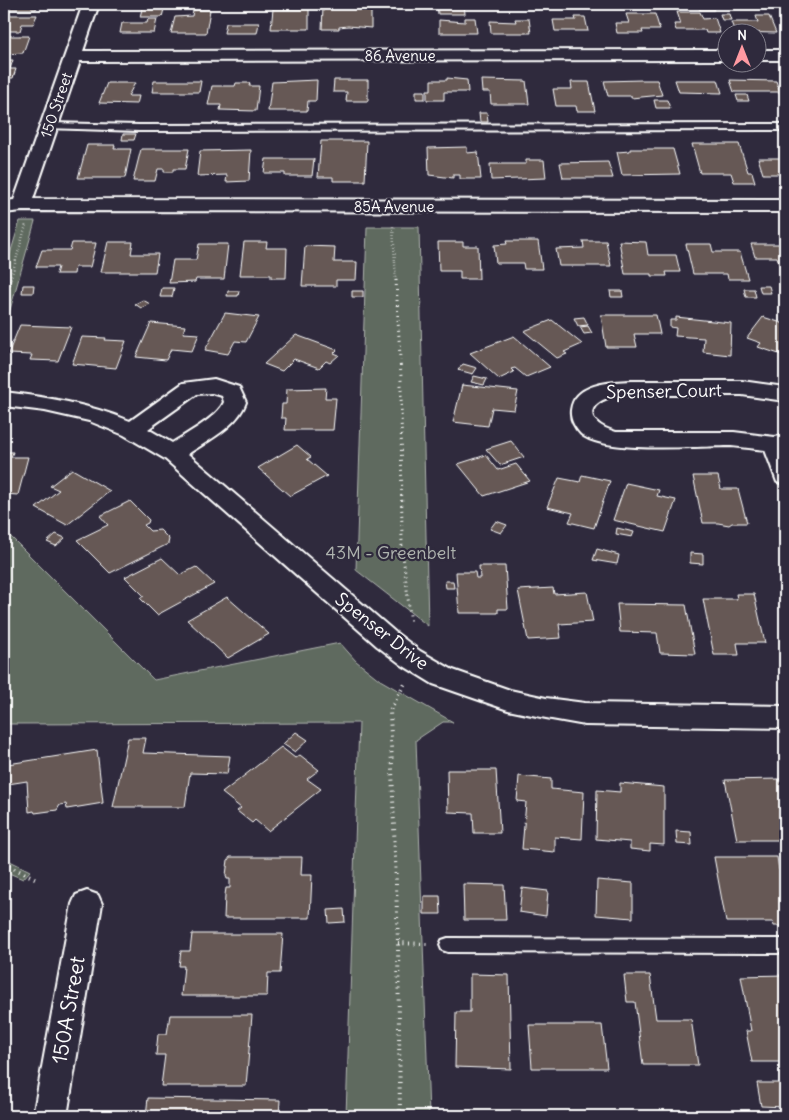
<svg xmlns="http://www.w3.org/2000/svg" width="789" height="1120" font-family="Delius,sans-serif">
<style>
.green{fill:#5f6a5f;stroke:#afb4af}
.building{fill:#665955;stroke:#fff}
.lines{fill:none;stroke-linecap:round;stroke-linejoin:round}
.service-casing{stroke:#fff;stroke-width:4}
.minor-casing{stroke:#fff;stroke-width:4}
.path-far2{stroke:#fff;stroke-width:2.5;stroke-dasharray:0.5 2.5;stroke-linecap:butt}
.path-far1{stroke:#fff;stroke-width:3;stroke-dasharray:1 4;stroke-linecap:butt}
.path{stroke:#fff;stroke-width:4;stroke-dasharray:1 4.5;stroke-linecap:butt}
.service{fill:#2f2a3d;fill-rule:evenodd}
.minor{fill:#2f2a3d;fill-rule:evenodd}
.labels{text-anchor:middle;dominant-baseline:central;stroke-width:4.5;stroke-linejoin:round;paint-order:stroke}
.far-street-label{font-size:15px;fill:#fff;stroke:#2f2a3d}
.street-label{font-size:18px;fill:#fff;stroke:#2f2a3d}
.park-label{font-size:18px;fill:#afb4af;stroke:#2f2a3d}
.near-street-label{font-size:21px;fill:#fff;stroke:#2f2a3d}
</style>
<rect width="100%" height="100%" fill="#2f2a3d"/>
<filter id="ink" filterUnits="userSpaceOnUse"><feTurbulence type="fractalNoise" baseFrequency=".02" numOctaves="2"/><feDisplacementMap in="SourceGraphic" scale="10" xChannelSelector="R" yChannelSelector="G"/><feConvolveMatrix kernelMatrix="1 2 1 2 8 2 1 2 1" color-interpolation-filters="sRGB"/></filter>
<g filter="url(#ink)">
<path class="green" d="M20,221H35L4,331V274Z
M367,227H419L428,626L356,570Z
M4,530L154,680L340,643L356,661L380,680L453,722H443L416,740L429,1116H346L359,723L4,724Z
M4,858L30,871L23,879L4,871Z"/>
<path class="building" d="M4,4H38L36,9H4Z
M339,4H353V8H371V28L348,26L339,27V29H322L323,8H338Z
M437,4H464L465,14H438Z
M698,4H711L714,10H700Z
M143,5H165L162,17H140Z
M273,9H309V29H271Z
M193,10H210L206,33H171L175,17L192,16Z
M677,12H700L703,19L715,18L720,33H706L705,30H676L674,24H681Z
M626,14H655L660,30H642L643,33H617L615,23H629Z
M720,14H729L731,20H722Z
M4,15H37L33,24H22L20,31H4Z
M756,16H769L776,33L735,32L731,22H758Z
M575,17H585L588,31H555L553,20H576Z
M465,18H475L477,33H439V20L465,22Z
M148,19H157L154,33H120L122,23H147Z
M515,19H529L531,33H491L490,21L516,22Z
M226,23H259L257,33H224Z
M4,36H29L23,53L4,54Z
M4,60H13L10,69H16L13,78H4Z
M447,78L467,80L468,92H444V100H427V90H431V80H447Z
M317,80L316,101H308L307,111H268L272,82Z
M334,80H368V101H346L347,92H333Z
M481,80L526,81L529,104H491L490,92H482Z
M642,80H657L662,95L631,98V96H608L604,81Z
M675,80H718L722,93L679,92Z
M730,80L776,81L780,92H734Z
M154,81H201L199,92H152Z
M571,82H589L595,111H577L576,106H556L553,89H572Z
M107,83H135L128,96H139L137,104L99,103Z
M236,83H250L249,86H259L256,111L220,110L221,105H208L212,86H235Z
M416,91H425V99H416Z
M736,95H747L749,101H738Z
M654,100H667L670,108H656Z
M479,113H487L488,122H480Z
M123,134H136L134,140H122Z
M321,141H367L365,181H333V177H318Z
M692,144H739L748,172H752L755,182H734L731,173H700Z
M87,145H115L114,149H131L125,178H78Z
M467,147V153L478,152L481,179H460V175H453V178L429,175L428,148Z
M141,149H189L185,169H173V172H164V169H158L155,181H133Z
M630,149H673L680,174L622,175L617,152L630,151Z
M251,150L249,181L226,182L227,175L197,176L200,151Z
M758,158H785V174H763Z
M266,159H314L312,176H285V173H264Z
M526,160H544L546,178L491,180L490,164H526Z
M608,162L613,178H563L560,163Z
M506,241H538L542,269H524L523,263H496L494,245L507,244Z
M583,241H606L611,266H559L556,249L584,248Z
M619,241L646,242L648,255H676L680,272H666L667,276H651V274H625Z
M108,242H133L131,254H158L155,272H101Z
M244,242H267L266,248H287L286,278H271V275H240Z
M438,242H463V246H478L479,279H460V271H439Z
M72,243H96L90,267H75L74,274H56L58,267H36L42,250H70Z
M199,244H228L224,279H196L195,282L169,283L173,260H196Z
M686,244H711L713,252H740L748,279H728L727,274H693Z
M751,244H785V269H781L777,257H755Z
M305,246L335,247L334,262H357L356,280H336V286H302Z
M23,285H34L33,293H22Z
M759,286H769L771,293H761Z
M162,288H174L172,297H160Z
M744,289H754L756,297H746Z
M228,291H239L238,296H227Z
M352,291H363V297H352Z
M610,291H622L623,297H611Z
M143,300L150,304L141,308L135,304Z
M225,313L259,317L246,342L235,341L228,354L205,350Z
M601,315H656L660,334H634L637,347H606Z
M584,317L588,325L578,326L574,318Z
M676,317L731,323L730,355L703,352L704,338L675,336L676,328L670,327V320H676Z
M763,317L785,324V356L758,347L761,343L747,338Z
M552,320L582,344L564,352L567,354L557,358L524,331Z
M151,323L185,326L183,333L199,334L192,351L171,349L166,360L136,357Z
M20,325L71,327L58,361L30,360L32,355L8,354Z
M588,326L592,333L584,334L580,327Z
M296,335L337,350L334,353L339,355L330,363L326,361L319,368L294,359L282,371L264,364Z
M514,336L550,367L526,377L515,368L511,369L514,372L499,379L470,353Z
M82,337L106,338L105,340L126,341L116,368L72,364Z
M463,364L477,368L473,374L458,370Z
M474,376L487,379L484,385L471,382Z
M462,385L518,391L514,410L492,408L488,426L453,422Z
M326,388L325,398H336L333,430H285L286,418H281L282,404H286L287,389Z
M511,441L524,457L500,465L486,449Z
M297,445L311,457L307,459L327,476L290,496L258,468Z
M4,446H7L5,452H13L11,457H28L18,495L4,494Z
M486,455L498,470L516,464L530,481L484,496L458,464Z
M72,469L110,491L67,525L36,508L59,490L50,486Z
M582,475L610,481L594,528L569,522L573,513L547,507L559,478L580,482Z
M693,476H718L721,489H738L747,523H732L729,525L718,523H703Z
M626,483L659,490L657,496L676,500L665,532L613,520Z
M130,501L149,520L148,523L144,525L150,531L160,530L169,539L168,544L110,573L77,540L108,525L100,516Z
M496,521L507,525L501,533L490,529Z
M617,528L634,532L632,537L616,534Z
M56,534L65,538L56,546L47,542Z
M597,549L619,555L617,564L593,560Z
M690,553L703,554V564L690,563Z
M162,558L180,575L196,567L214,584L157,615L140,598L144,596L125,577Z
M479,566H505L508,609H498V613H459L456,572H475L476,578H480Z
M445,581H453L454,588H446Z
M553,588L554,594L587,592L593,622L559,624L561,638L528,640L518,590Z
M736,594H754L765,643H737L739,655H714L703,599H737Z
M227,597L269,634L228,658L187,620Z
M617,604L686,605L695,654L660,653L657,633L620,632Z
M296,732L308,740L295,752L283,744Z
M128,738H146L143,753L230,756L227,774L190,773L185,807H113Z
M281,747L295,758L300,755L319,770L307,779L321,789L268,831L255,820L252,823L237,811L241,808L222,793Z
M97,750L103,803L67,809L66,804L60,805L57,810L35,813L34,811L29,812L27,781L8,784V764Z
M447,770H496L500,833H474L473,813L448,812Z
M519,776L551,779V789L584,792L582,839L555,837V852L522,849L526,802L517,801Z
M780,779L785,800V840H737L725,780Z
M620,783L664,787V845L650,844V851L630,849V842L596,839L597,790L620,792Z
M676,831L691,832L692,845L677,844Z
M230,857H302L301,875H312L310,918H224L225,895L226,888H230V879H227L226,875L228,860Z
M714,857H777L779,870H785V926H774L773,922H726Z
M597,880L633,883V918L596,915Z
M463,884L504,885L506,920H464Z
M522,888L548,891L546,916L519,912Z
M424,896H440L441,914H424Z
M344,909L345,922L329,923L328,910Z
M192,934H283L280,973H268L267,996H181L184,966H179L181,951H190Z
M470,974L509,975L511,1069L455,1067L456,1012H470Z
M624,975H650L656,1019H691L698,1065H643L635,1002H627Z
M785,975V1062H752L746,1031H751L741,976Z
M170,1015H252L246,1086H161L165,1055H156L158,1034H167Z
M529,1025H602L607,1068H532Z
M757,1083H785V1107L761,1106Z
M148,1098L280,1100L279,1116H146Z"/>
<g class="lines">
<g class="service-casing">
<path id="service" d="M49,123L139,125L785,124V130L139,131L46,128L45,126Z
M448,938L785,939V953L448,952L442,950L440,945L442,940Z"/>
</g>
<g class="minor-casing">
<path id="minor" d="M83,4H99L83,51L726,50V60L80,61L33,199L785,200V212L22,211L4,213V201L14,200Z
M756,50H785V60H756Z
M214,379L239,387L246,402C238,426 207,441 188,454L395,632L420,651L453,670L510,690L546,698L585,703L785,706V728L585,725L546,718L508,710L433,684L402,665L377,646L165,459L124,435L89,421L45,411L4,406V392C47,397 89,404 130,421L183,383ZM212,393L222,396L224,402C218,417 186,434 172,443L148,429L197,394Z
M631,381H742L785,387V401L742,395H623C587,398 580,422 616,432H734L775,437L785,435V485L777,482L765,450C754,449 743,447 731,446C699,446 603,454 581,434C575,428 570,419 571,410C574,383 611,382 631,381Z
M87,891L98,895L102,904L67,1116H33L72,904L76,895Z"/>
</g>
<path class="path-far2" d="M393,226L396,281
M10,281L26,225"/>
<path class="path-far1" d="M396,280L401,377L402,546L411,624
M4,304L11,280"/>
<path class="path" d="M4,864L39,880
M398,943L427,944
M400,1116L398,943L390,710L405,683"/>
<use href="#service" class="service"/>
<use href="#minor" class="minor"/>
</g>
</g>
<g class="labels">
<g class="far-street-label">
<text x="400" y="55">86 Avenue</text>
<text transform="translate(56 105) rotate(-71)">150 Street</text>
<text x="394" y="206">85A Avenue</text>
</g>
<g class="street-label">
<text transform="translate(664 391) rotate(-1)">Spenser Court</text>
<text transform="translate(382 631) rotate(38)">Spenser Drive</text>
</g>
<g class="park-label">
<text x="391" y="552">43M - Greenbelt</text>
</g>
<g class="near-street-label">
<text transform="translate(68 1010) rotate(-80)">150A Street</text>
</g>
</g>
<rect width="789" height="1120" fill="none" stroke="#2f2a3d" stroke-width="20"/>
<rect x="10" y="10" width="769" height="1100" fill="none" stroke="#fff" stroke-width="2" filter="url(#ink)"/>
<g transform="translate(742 48)"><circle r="24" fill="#2f2a3d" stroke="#827f8b"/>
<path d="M0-4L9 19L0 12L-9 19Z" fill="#ff9aa2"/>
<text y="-8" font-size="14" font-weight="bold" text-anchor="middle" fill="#ffffff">N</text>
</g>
</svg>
